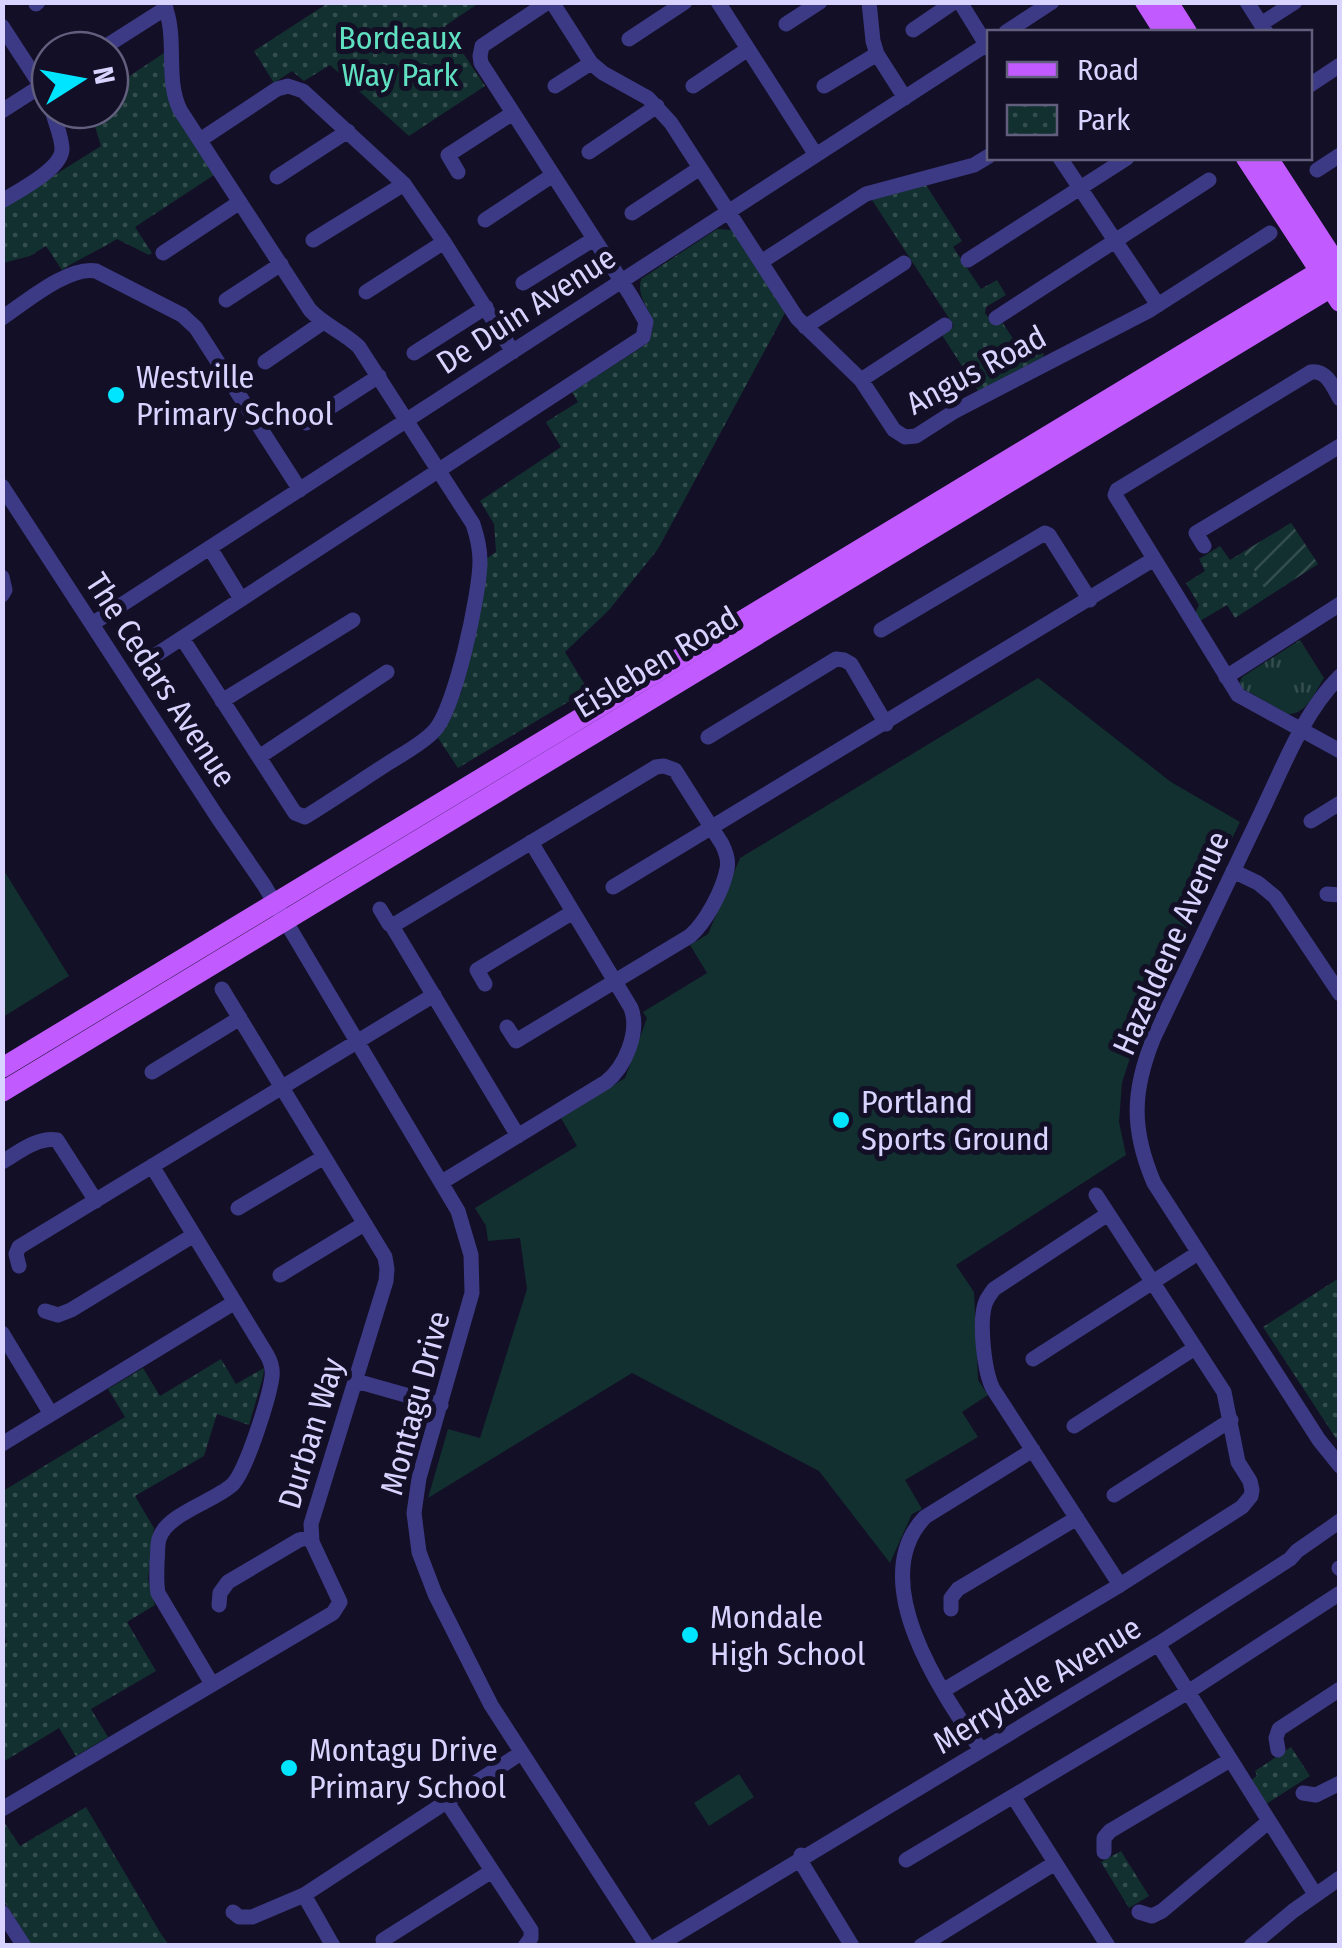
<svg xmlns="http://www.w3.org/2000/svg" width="1342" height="1948" font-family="'Fira Sans Condensed',sans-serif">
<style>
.grass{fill:url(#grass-tufts)}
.park{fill:url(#park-dots)}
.garden{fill:url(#garden-furrows)}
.pitch{fill:#12302f}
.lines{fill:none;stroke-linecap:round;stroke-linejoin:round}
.minor{stroke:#3d3a85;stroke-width:15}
.major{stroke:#c25bff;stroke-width:20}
.poi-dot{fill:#00e5ff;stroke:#130f26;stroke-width:4}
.labels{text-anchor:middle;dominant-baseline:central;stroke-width:10;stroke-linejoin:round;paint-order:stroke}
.park-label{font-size:32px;fill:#5fe0c0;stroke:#130f26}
.street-label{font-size:32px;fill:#d9d4ff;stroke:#130f26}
.poi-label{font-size:32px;fill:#d9d4ff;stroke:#130f26;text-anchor:start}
</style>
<defs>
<pattern id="grass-tufts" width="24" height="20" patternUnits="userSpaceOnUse" patternTransform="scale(2.5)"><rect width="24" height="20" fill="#12302f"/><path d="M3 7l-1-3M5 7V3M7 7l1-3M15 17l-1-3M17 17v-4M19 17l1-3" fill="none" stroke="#344d4e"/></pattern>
<pattern id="park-dots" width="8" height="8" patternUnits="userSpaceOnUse" patternTransform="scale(2.5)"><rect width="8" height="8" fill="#12302f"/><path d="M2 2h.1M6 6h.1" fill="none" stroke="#344d4e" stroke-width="1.8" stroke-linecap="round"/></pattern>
<pattern id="garden-furrows" width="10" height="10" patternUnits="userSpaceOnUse" patternTransform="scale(2.5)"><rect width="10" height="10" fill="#12302f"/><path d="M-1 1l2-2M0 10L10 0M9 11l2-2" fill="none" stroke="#344d4e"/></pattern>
</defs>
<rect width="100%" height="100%" fill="#130f26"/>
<path class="grass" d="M1300,640L1324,678C1315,692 1306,715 1288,714L1243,689L1239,684L1242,677Z"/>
<path class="park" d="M328,3H479L445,26L485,86L409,136L330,65L304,81L292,71L274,83L254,51Z
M164,53L214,175L135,227L152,253L149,255L117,239C98,251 80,258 62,270L46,246L30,256L3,263L2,208L101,146L90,110H110V89Z
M926,185L962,241L953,247L981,289L997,280L1006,295L986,307L985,313L993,323L1002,322L1016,343L1031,334L1044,354L1043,357L978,391L942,335L954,326L872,200Z
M717,229L733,230L785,313L658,549L609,610L565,652L588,690L458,768L438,738L461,693L486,578V559L496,552L494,524L480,501L561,447L546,422L578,402L572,392L645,345C667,315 634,307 641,279Z
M1291,523L1318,564L1235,618L1227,605L1200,621L1195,613L1199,605L1186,583L1205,571L1199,559L1220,546L1230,560Z
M1339,1278V1443L1263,1327Z
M221,1359L236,1384L264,1368L263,1377L249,1425L217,1414L204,1456L135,1496L154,1528L148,1579L155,1605L127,1622L156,1671L91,1709L108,1737L76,1756L59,1728L3,1762L2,1645L7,1642L2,1632L3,1491L125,1417L108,1389L143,1368L160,1396Z
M1291,1747L1310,1776L1266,1804L1251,1780L1257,1776L1255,1771Z
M86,1807L161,1934L169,1945H32L3,1900L2,1819L20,1846Z
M1121,1851L1149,1896L1129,1908L1101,1862Z"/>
<path class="garden" d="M1291,523L1318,564L1270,595L1243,552Z"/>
<path class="pitch" d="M1038,678L1171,782L1240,822L1136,1039L1122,1083L1119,1122L1126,1155L956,1265L974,1292L978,1380L988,1395L962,1412L978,1437L905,1480L922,1509L912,1514L890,1563L819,1471L632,1373L428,1498L448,1429L480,1438L527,1289L520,1238L488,1241L486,1226L475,1208L577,1146L561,1118L625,1078L647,1018L643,1012L707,973L690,945L708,934L740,858Z
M3,869L69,976L3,1017H2Z
M739,1774L754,1797L709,1826L694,1803Z"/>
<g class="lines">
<path class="minor" d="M163,2C179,36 164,77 180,110L310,310C325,326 344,332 359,347L473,524C477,536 480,548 480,561C480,593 455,710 434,731C422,744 404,753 390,762C362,780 334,799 305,817L295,813L182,638
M552,2L591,63L603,73L648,98L671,123L797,318L861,380L894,430L905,437L916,436L955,411L1150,310L1270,233
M718,2L816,155
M869,2L873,41L877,54L905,98
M960,2L989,49
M1247,2L1266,32
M36,4L38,2
M786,24L820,2
M1261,24L1295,2
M2,26L41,86L50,105
M913,30L954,2
M1006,32L1052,2
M629,39L685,2
M100,50L166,8
M1310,85L1340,65
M555,86L591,63
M693,86L748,49
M824,86L877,54
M2,111L41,86
M200,140L277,89L288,86L303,91L404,184L444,242L513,352
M589,152L657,106
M1060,158L1158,305
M1317,170L1340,155
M458,172L448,155L513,113
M277,177L348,131
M2,201C18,191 62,169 62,149C62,137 55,122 52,110
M632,213L700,168
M485,220L553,175
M313,240L404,184
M163,253L240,202
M968,260L1127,158
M761,262L866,194L974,165L989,156
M523,283L594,239
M366,292L444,242
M226,300L281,264
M2,318C26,302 68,266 96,271L182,315L196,328L300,490
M996,318L1209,180
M805,327L904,263
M414,353L486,307
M265,362L322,323
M861,380L945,325
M1340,399C1333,387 1327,370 1311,372L1117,490L1115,495L1238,695L1340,751
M306,423L379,376
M2,486L218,818L264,885L458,1211L471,1255L472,1293L419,1478L414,1513L419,1552L435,1594L491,1705L647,1946
M1204,546L1196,533L1340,446
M210,548L241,599
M2,577L5,590L2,595
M92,624L989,43
M881,630L1045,533L1049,535L1090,600
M142,664L643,337L646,322L631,296L481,63L480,56L482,46L548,2
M1340,676C1302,714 1283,768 1260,815C1224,889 1189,963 1154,1037C1132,1091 1131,1129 1154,1183L1319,1440L1340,1466
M1226,677L1340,604
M222,701L353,620
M708,737L836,659L844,660L851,664L886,724
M259,757L387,672
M1311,821L1340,803
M1233,871L1258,883L1275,897L1340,994
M613,887L1154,559
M1327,894L1340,895
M380,909L389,924L392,926
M485,984L477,970L573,912
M507,1027L516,1041L690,936C706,922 723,890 727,869C729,860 726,852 722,844L675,770L664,766L656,767L392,926L518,1136
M152,1072L240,1018
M2,1162C19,1152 37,1137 57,1140L96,1201
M152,1166L267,1355C271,1362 273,1369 272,1377C269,1398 246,1472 232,1485C213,1502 166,1514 159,1539C157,1546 158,1555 157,1562C157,1573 156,1583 158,1593L212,1684
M442,1182L606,1082C625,1067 640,1032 631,1008L531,842
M238,1208L324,1157
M1108,1214L994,1289C990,1295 987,1297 985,1304C979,1323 984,1371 993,1389L1120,1585
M19,1266L16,1254L19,1247L434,995
M280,1275L364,1224
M45,1311L58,1315L71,1310L194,1235
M2,1333L51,1414
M1033,1359L1198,1253
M356,1381L441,1405
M1074,1426L1195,1348
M2,1444L235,1302
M1114,1495L1231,1420
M1339,1568L1340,1569
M219,1605L220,1593L228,1582L299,1540L311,1537
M951,1609V1598L958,1589L1077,1518
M1158,1644L1315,1894
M944,1690L1120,1585L1242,1507L1251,1496L1252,1490L1250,1481L1238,1462L1224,1392L1096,1195
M981,1750C942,1693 864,1581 925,1517L1033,1450
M1278,1750L1276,1738L1279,1729L1340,1689
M1303,1793L1316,1795L1340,1783
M1013,1796L1108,1946
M447,1802L531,1930V1938L525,1946
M2,1809L333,1613L340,1602L312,1542L311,1524L386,1281L387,1269L385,1257L222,989
M1104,1852V1838L1110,1831L1230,1760
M801,1855L804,1867L852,1946
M906,1860L1188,1692L1340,1593
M304,1895L333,1946
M2,1912L24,1946
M233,1912L239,1917H252L304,1895L521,1753
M1139,1912L1152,1916L1162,1911L1268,1822
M383,1940L492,1871
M657,1946L1158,1644L1290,1559L1297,1551L1340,1521
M921,1946L1055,1863
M1251,1946L1293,1911L1340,1878"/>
<path class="major" d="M1145,2L1164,32
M1168,2L1187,32
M1246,158L1340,302
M1268,158L1340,269
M2,1068L1340,259
M2,1092L1340,282"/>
</g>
<g class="poi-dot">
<circle cx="116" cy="395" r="10"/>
<circle cx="841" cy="1120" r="10"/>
<circle cx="690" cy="1635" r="10"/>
<circle cx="289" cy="1768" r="10"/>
</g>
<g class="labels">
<g class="park-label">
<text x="400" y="38">Bordeaux<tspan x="400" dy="37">Way Park</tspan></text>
</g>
<g class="street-label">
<text transform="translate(526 310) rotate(-33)">De Duin Avenue</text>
<text transform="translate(976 370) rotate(-28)">Angus Road</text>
<text transform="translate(656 662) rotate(-31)">Eisleben Road</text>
<text transform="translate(161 680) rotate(57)">The Cedars Avenue</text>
<text transform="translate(1171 943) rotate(-66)">Hazeldene Avenue</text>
<text transform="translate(415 1403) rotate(-75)">Montagu Drive</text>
<text transform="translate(311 1433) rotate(-73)">Durban Way</text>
<text transform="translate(1037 1685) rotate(-31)">Merrydale Avenue</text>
</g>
<g class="poi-label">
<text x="136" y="377">Westville<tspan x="136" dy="37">Primary School</tspan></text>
<text x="861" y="1102">Portland<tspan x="861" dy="37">Sports Ground</tspan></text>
<text x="710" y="1617">Mondale<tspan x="710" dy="37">High School</tspan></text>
<text x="309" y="1750">Montagu Drive<tspan x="309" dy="37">Primary School</tspan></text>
</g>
</g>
<rect width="1342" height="1948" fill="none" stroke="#d9d4ff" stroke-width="10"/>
<rect x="987" y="30" width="325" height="130" fill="#130f26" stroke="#625e7d" stroke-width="2.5"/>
<rect x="1007" y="62" width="50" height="15" fill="#c25bff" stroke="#625e7d" stroke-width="2.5"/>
<text x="1077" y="80" font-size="30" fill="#d9d4ff">Road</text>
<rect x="1007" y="105" width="50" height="30" fill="url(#park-dots)" stroke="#625e7d" stroke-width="2.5"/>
<text x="1077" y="130" font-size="30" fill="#d9d4ff">Park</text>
<g transform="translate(80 80) rotate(79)"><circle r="48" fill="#130f26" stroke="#625e7d" stroke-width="2.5"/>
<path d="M0-8L18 38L0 25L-18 38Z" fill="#00e5ff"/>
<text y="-15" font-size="28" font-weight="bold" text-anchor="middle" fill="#d9d4ff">N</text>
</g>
</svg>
